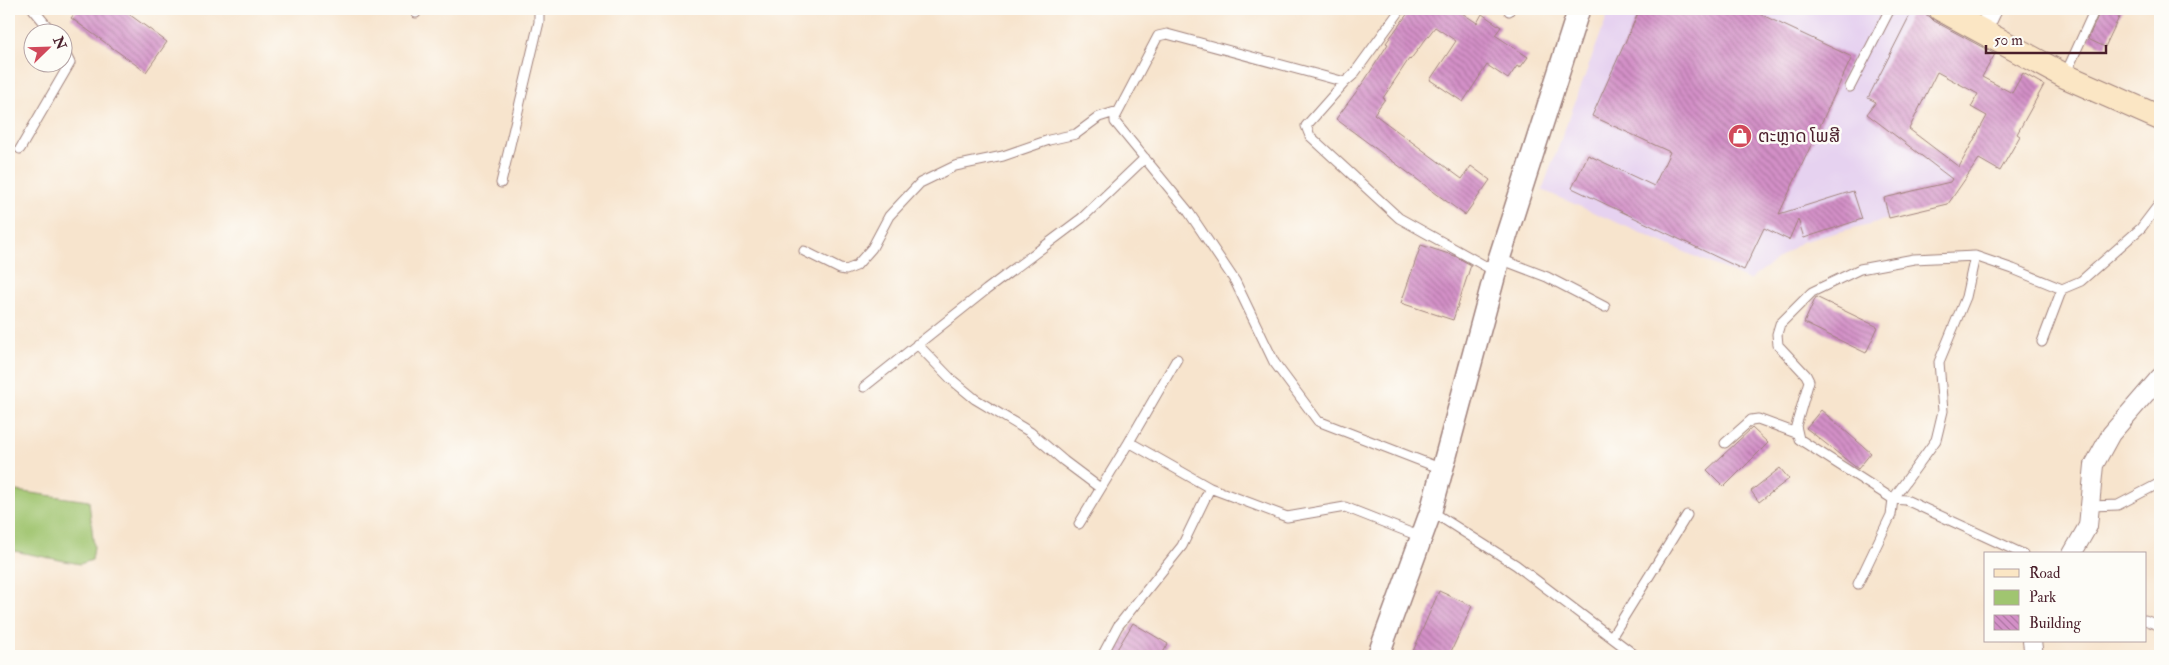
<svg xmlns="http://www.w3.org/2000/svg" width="2169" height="665" font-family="'IM FELL Double Pica','Noto Sans Lao',serif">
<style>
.built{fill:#e6d2f0}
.green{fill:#a0c570;stroke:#75724e}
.building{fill:url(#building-back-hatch);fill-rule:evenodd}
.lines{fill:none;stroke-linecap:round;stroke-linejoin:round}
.service-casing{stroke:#a0827c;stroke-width:11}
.minor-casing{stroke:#a0827c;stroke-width:20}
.tertiary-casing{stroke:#a0827c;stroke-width:24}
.secondary-casing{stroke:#a0827c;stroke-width:26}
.service{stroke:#fff;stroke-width:9}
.minor{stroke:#fff;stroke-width:18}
.tertiary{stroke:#fff;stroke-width:21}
.secondary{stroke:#fbe6c4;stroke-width:24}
.labels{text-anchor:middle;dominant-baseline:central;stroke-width:5;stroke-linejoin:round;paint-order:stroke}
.poi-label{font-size:18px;fill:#4a1f2b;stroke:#fdfcf7;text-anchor:start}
</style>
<defs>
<pattern id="building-back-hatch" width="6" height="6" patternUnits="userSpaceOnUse" patternTransform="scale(1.25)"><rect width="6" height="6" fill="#d390c7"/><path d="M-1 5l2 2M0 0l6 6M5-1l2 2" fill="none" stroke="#ad75a2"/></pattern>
</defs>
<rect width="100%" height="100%" fill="#fdfcf7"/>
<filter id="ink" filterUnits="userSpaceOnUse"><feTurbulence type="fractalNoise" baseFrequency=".02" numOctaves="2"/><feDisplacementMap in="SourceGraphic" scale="10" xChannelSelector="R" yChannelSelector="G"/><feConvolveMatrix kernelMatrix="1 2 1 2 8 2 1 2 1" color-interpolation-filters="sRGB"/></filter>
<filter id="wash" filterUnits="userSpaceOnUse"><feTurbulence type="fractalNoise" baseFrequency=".0096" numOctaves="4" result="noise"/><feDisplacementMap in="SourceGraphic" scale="20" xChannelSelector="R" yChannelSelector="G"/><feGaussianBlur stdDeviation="1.12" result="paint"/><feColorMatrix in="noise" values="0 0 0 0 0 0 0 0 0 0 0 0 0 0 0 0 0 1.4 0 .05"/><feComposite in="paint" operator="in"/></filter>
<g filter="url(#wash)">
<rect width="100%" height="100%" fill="#f7e4cd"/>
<path class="built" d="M1610,9H1913L1868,98L1969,174L1948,203L1801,242L1749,280L1542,190Z"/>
<path class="green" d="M9,490L89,501L94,548L92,560L80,564L9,550Z"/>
<g id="blocks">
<path class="building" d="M78,9H122L167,42L146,72L71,18Z
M1411,9H1456L1477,23L1482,14L1501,27L1495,35L1528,57L1520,68L1517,66L1508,79L1487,65L1463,102L1430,80L1456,41L1435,27L1410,60L1409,59L1383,98L1385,99L1374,114L1462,179L1471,166L1490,180L1465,215L1336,119L1365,80L1388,44L1386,43Z
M1640,9H1762L1760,14L1852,57L1779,214L1853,191L1862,219L1804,238L1798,219L1789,240L1764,228L1744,270L1572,188L1588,155L1654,186L1670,152L1592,116Z
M1913,9L1929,16L1934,21L1995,54L1982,77L2012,93L2023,73L2044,85L2017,134L2020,136L2000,171L1979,159L1948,204L1889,218L1884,198L1950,182L1952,179L1867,114L1876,102L1868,98ZM1937,72L1978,94L1971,107L1987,116L1959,167L1909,129Z
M2101,9H2123L2105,47L2088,39Z
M1421,245L1455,256L1471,265L1453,320L1401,303Z
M1816,297L1878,327L1866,353L1804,323Z
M1821,410L1871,453L1858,469L1806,428Z
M1752,428L1768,443L1724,487L1707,470Z
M1780,468L1789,479L1759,502L1751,491Z
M1439,591L1472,606L1449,656H1411Z
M1133,623L1168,644L1161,656H1113Z"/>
</g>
</g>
<g filter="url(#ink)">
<use href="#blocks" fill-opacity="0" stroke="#a0827c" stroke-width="1"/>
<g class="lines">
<g class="service-casing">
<path id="service" d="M33,9L52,32
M416,9V13
M1401,9L1353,75L1345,82L1167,34L1158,36L1115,118V122L1188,211L1235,281L1274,362L1318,421L1442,469
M1509,11L1510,9
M2065,75L2095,9
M1345,82L1306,126L1310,136L1399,218L1496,272
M1850,87L1890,9
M20,149L70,63L62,47
M501,183L539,22V9
M804,251L840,269L846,270L856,266L872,248L889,216L920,183L955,166L1003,156L1049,140L1076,134L1099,117L1118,111
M1500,259L1547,277L1605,307
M2042,342L2062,289
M917,344L952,380L975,399L1030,432L1064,461L1100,488
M864,387L986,290L1082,218L1145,158
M1129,442L1177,359
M1725,443L1751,420L1758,419L1796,433
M2091,506L2118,505L2158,484
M1431,511L1516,565L1636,656
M1079,524L1129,442L1210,488L1287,517L1345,507L1421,537
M2023,554L1906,500L1893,499L1799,439L1796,426L1809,381L1806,375L1778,345L1777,334L1780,324L1812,292L1860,269L1914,259L1975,256L2013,269L2062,289L2081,281L2141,228L2160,203
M1858,584L1891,515L1893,499L1936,440L1943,411L1939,362L1966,297L1975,256
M2145,620L2160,626
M1612,636L1687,515
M1102,656L1118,626L1182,546L1210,488"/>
</g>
<g class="minor-casing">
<path id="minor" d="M1983,30L1993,9
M2072,554L2088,526L2094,465L2111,434L2160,377
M2032,641L2034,656"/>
</g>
<g class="tertiary-casing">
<path id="tertiary" d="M1378,656L1431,511L1499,259L1579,9"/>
</g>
<g class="secondary-casing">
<path id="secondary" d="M1941,9L2065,76L2160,118"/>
</g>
<use href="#service" class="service"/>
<use href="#minor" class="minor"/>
<use href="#tertiary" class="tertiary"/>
<use href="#secondary" class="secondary"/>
</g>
</g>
<defs>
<g id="shop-disc" transform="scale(1.25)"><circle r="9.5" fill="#d1495b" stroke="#fdfcf7"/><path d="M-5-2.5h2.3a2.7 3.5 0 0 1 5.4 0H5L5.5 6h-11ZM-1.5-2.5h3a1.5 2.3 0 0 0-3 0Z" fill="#fff"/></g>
</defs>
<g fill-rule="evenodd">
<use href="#shop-disc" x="1740" y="136"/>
</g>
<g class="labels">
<g class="poi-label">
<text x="1758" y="136">ຕະຫຼາດ ໂພສີ</text>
</g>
</g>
<rect width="2169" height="665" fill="none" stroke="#fdfcf7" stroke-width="30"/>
<rect x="1984" y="552" width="162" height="90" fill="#fdfcf7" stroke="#b5a4a5"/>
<rect x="1994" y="569" width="25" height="8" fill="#fbe6c4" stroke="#b5a4a5"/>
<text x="2029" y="578" font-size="15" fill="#4a1f2b">Road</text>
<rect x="1994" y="590" width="25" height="15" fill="#a0c570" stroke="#b5a4a5"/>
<text x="2029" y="602" font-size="15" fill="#4a1f2b">Park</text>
<rect x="1994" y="615" width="25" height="15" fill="url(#building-back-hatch)" stroke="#b5a4a5"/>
<text x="2029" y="628" font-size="15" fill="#4a1f2b">Building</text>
<g transform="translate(48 48) rotate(67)"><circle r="24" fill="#fdfcf7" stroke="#b5a4a5"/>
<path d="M0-4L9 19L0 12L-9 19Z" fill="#d1495b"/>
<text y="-8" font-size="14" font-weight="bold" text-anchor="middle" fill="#4a1f2b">N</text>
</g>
<path d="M1986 45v8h120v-8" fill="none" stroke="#4a1f2b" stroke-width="2.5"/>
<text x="1994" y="45" font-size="15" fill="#4a1f2b" stroke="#fdfcf7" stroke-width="4" paint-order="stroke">50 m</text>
</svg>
